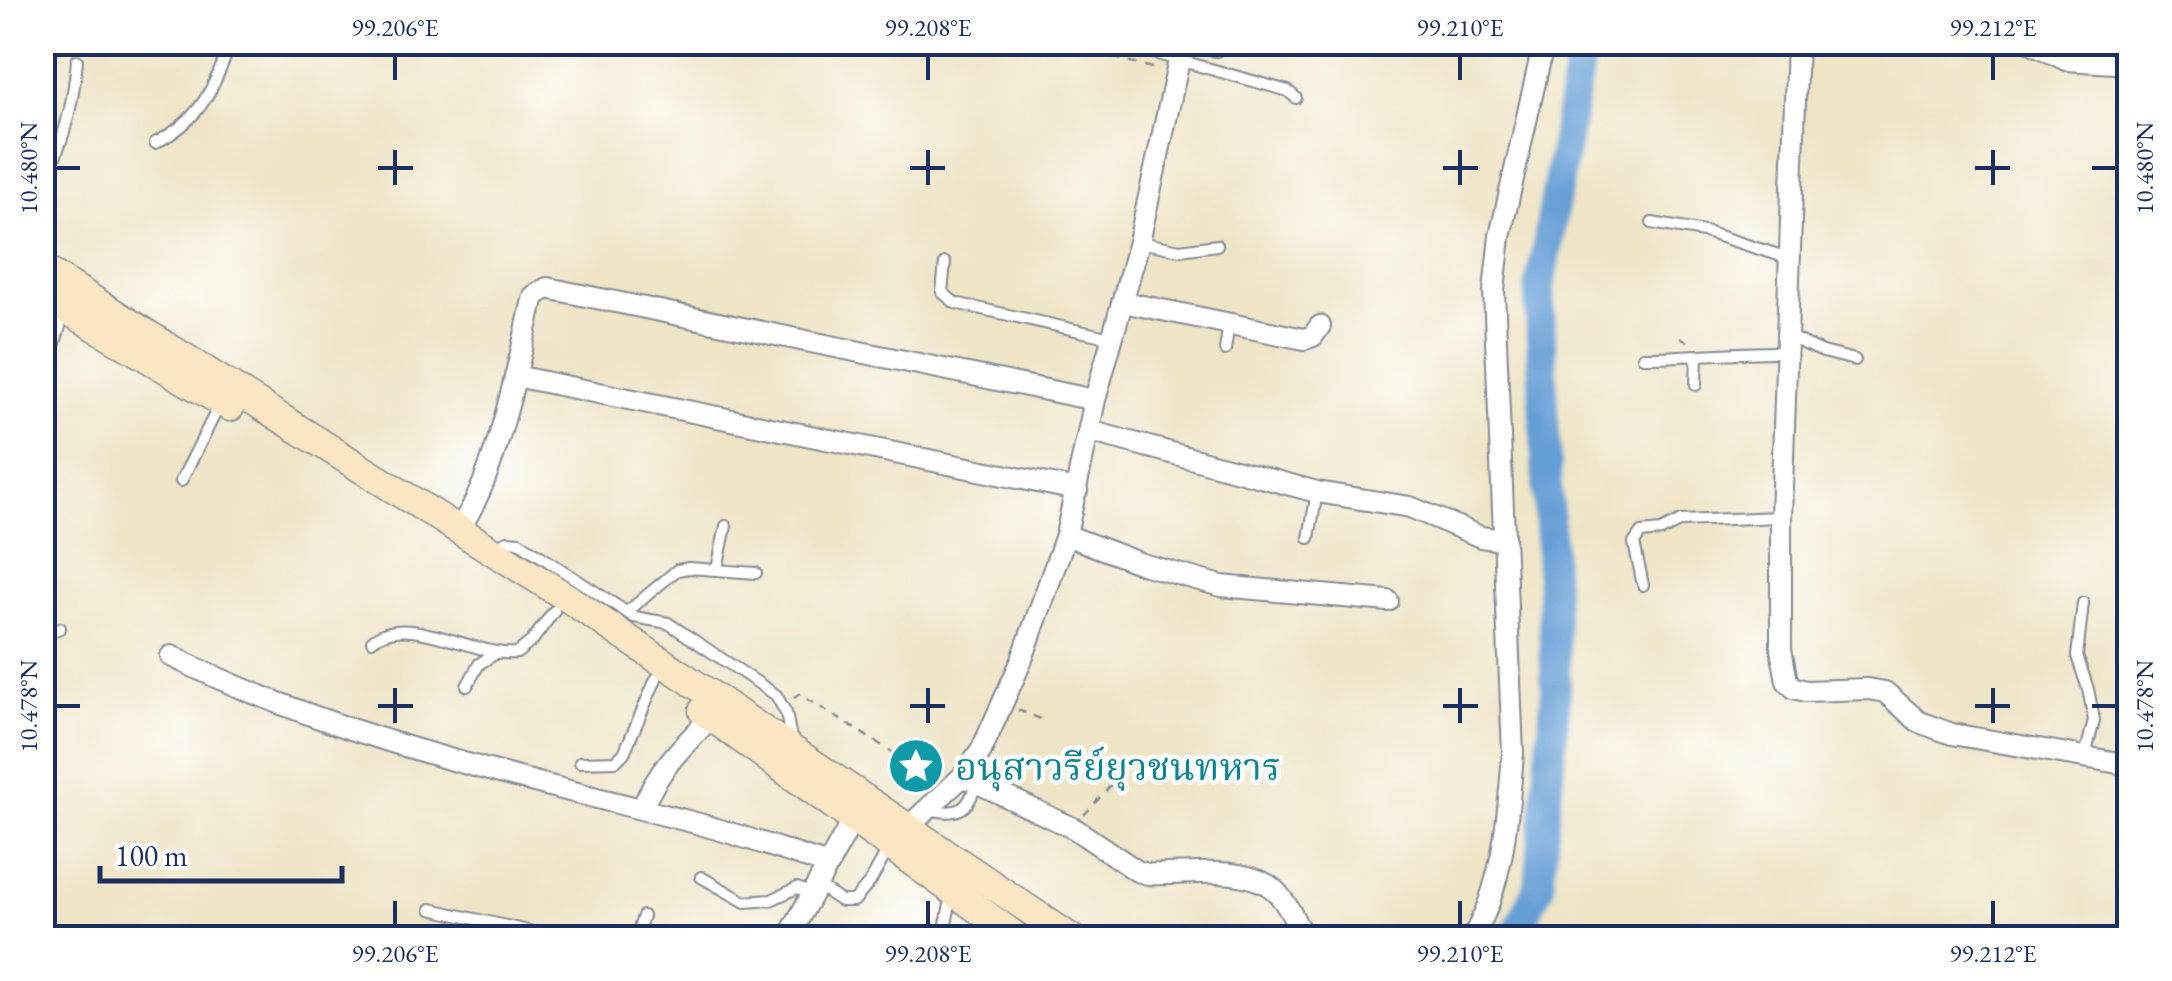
<svg xmlns="http://www.w3.org/2000/svg" width="2172" height="981" font-family="'EB Garamond','Noto Serif Thai',serif">
<style>
.lines{fill:none;stroke-linecap:round;stroke-linejoin:round}
.river{stroke:#669fd5;stroke-width:30}
.service-casing{stroke:#848a92;stroke-width:14}
.minor-casing{stroke:#848a92;stroke-width:24}
.secondary-casing{stroke:#848a92;stroke-width:31}
.path{stroke:#848a92;stroke-width:2.5;stroke-dasharray:8 8;stroke-linecap:butt}
.service{stroke:#fff;stroke-width:10}
.minor{stroke:#fff;stroke-width:20}
.secondary{stroke:#fbe6c4;stroke-width:28}
.ticks{fill:none;stroke:#1b2f5e;stroke-width:4}
.labels{text-anchor:middle;dominant-baseline:central;stroke-width:9;stroke-linejoin:round;paint-order:stroke}
.culture-label{font-size:38px;fill:#0d838f;stroke:#fff;text-anchor:start}
.neatline{fill:none;stroke:#1b2f5e;stroke-width:4}
.ticks-label{font-size:25px;text-anchor:middle;fill:#1b2f5e}
</style>
<rect width="100%" height="100%" fill="#fff"/>
<filter id="ink" filterUnits="userSpaceOnUse"><feTurbulence type="fractalNoise" baseFrequency=".01" numOctaves="2"/><feDisplacementMap in="SourceGraphic" scale="20" xChannelSelector="R" yChannelSelector="G"/><feConvolveMatrix kernelMatrix="1 2 1 2 8 2 1 2 1" color-interpolation-filters="sRGB"/></filter>
<filter id="wash" filterUnits="userSpaceOnUse"><feTurbulence type="fractalNoise" baseFrequency=".0048" numOctaves="4" result="noise"/><feDisplacementMap in="SourceGraphic" scale="40" xChannelSelector="R" yChannelSelector="G"/><feGaussianBlur stdDeviation="2.25" result="paint"/><feColorMatrix in="noise" values="0 0 0 0 0 0 0 0 0 0 0 0 0 0 0 0 0 1.4 0 .05"/><feComposite in="paint" operator="in"/></filter>
<g filter="url(#wash)">
<rect width="100%" height="100%" fill="#eee4c6"/>
<g class="lines">
<path class="river" d="M1514,938L1539,887L1556,690L1539,291L1583,42"/>
</g>
</g>
<g filter="url(#ink)">
<g class="lines">
<g class="service-casing">
<path id="service" d="M1115,42L1288,91L1296,98
M1183,45L1217,51
M155,143C201,120 213,89 231,42
M42,184C64,144 73,105 77,60
M1652,223L1709,233L1788,258
M1140,242L1180,250L1217,245
M945,263L942,292L955,303L1111,338
M1787,336L1823,352L1855,360
M1225,350L1229,323
M1643,357C1691,357 1738,351 1786,352
M1696,385L1697,357
M181,481L221,402
M1309,538L1317,492
M495,546L508,541L519,542L634,617L668,623L776,695L786,713L792,743
M717,569L726,526
M1643,585L1634,543L1641,533L1661,531L1681,521L1780,517
M2083,603L2077,656L2088,689L2094,720L2085,756
M627,612L677,570L689,568L756,573
M42,635L60,628
M372,641C406,610 477,658 517,653L532,641L554,611
M467,686L479,664L496,653
M580,762L616,761L624,753L656,679
M929,809C957,816 969,811 976,783
M701,877L745,902L771,900L797,888L812,894
M818,886L841,901H854L870,882L888,850
M431,909L559,938
M636,938L643,916
M943,938L952,895"/>
</g>
<g class="minor-casing">
<path id="minor" d="M1797,42L1781,517V649L1787,681L1794,688L1806,691L1868,689L1885,692L1919,722L1952,734L2130,765
M2030,42L2066,60L2130,64
M1123,302L1304,339L1313,336L1320,326
M42,368L61,306L68,295
M515,376L1077,490
M1089,431L1317,492L1410,507L1481,537L1502,540
M458,529C494,486 519,361 532,304L534,296L547,288L1095,400
M1066,535L1142,564L1221,586L1388,601
M171,656C334,737 509,775 684,820C733,832 781,850 829,865
M963,776L1075,829L1137,871L1148,874C1185,876 1235,865 1268,885C1285,896 1295,921 1303,938
M642,809C657,771 682,746 712,717
M907,828L963,776L981,751L1021,662L1066,535L1095,400L1139,242L1183,42
M788,938L852,821
M1472,938C1504,886 1508,814 1513,754L1494,291L1500,236L1544,42"/>
</g>
<g class="secondary-casing">
<path id="secondary" d="M42,268L566,597L1071,938
M42,295L230,407
M703,711L1018,938"/>
</g>
<path class="path" d="M1098,53L1159,70
M1680,338L1688,342
M794,698L799,694L902,758
M1018,710L1041,719
M909,744L936,757L924,783L896,770Z
M1084,815L1111,785"/>
<use href="#service" class="service"/>
<use href="#minor" class="minor"/>
<use href="#secondary" class="secondary"/>
</g>
</g>
<path class="ticks" d="M395,55V80M928,55V80M1460,55V80M1993,55V80M395,150V185M928,150V185M1460,150V185M1993,150V185M55,168H80M378,168H413M910,168H945M1443,168H1478M1975,168H2010M2092,168H2117M395,688V723M928,688V723M1460,688V723M1993,688V723M55,706H80M378,706H413M910,706H945M1443,706H1478M1975,706H2010M2092,706H2117M395,901V926M928,901V926M1460,901V926M1993,901V926"/>
<defs>
<g id="sight-disc" transform="scale(2.875)"><circle r="9.5" fill="#0f9aa8" stroke="#fff"/><path d="M0-6L1.8-2.2L6-1.7L2.9 1.2L3.7 5.4L0 3.3L-3.7 5.4L-2.9 1.2L-6-1.7L-1.8-2.2Z" fill="#fff"/></g>
</defs>
<g fill-rule="evenodd">
<use href="#sight-disc" x="916" y="766"/>
</g>
<g class="labels">
<g class="culture-label">
<text x="955" y="766">อนุสาวรีย์ยุวชนทหาร</text>
</g>
</g>
<rect width="2172" height="981" fill="none" stroke="#fff" stroke-width="110"/>
<path d="M100 866v15h242v-15" fill="none" stroke="#1b2f5e" stroke-width="5"/>
<text x="115" y="866" font-size="30" fill="#1b2f5e" stroke="#ffffff" stroke-width="8" paint-order="stroke">100 m</text>
<rect x="55" y="55" width="2062" height="871" class="neatline"/>
<g class="ticks-label">
<text x="395" y="36">99.206°E</text>
<text x="928" y="36">99.208°E</text>
<text x="1460" y="36">99.210°E</text>
<text x="1993" y="36">99.212°E</text>
<text transform="translate(28 168) rotate(-90)" y="9">10.480°N</text>
<text transform="translate(2144 168) rotate(-90)" y="9">10.480°N</text>
<text transform="translate(28 706) rotate(-90)" y="9">10.478°N</text>
<text transform="translate(2144 706) rotate(-90)" y="9">10.478°N</text>
<text x="395" y="962">99.206°E</text>
<text x="928" y="962">99.208°E</text>
<text x="1460" y="962">99.210°E</text>
<text x="1993" y="962">99.212°E</text>
</g>
</svg>
